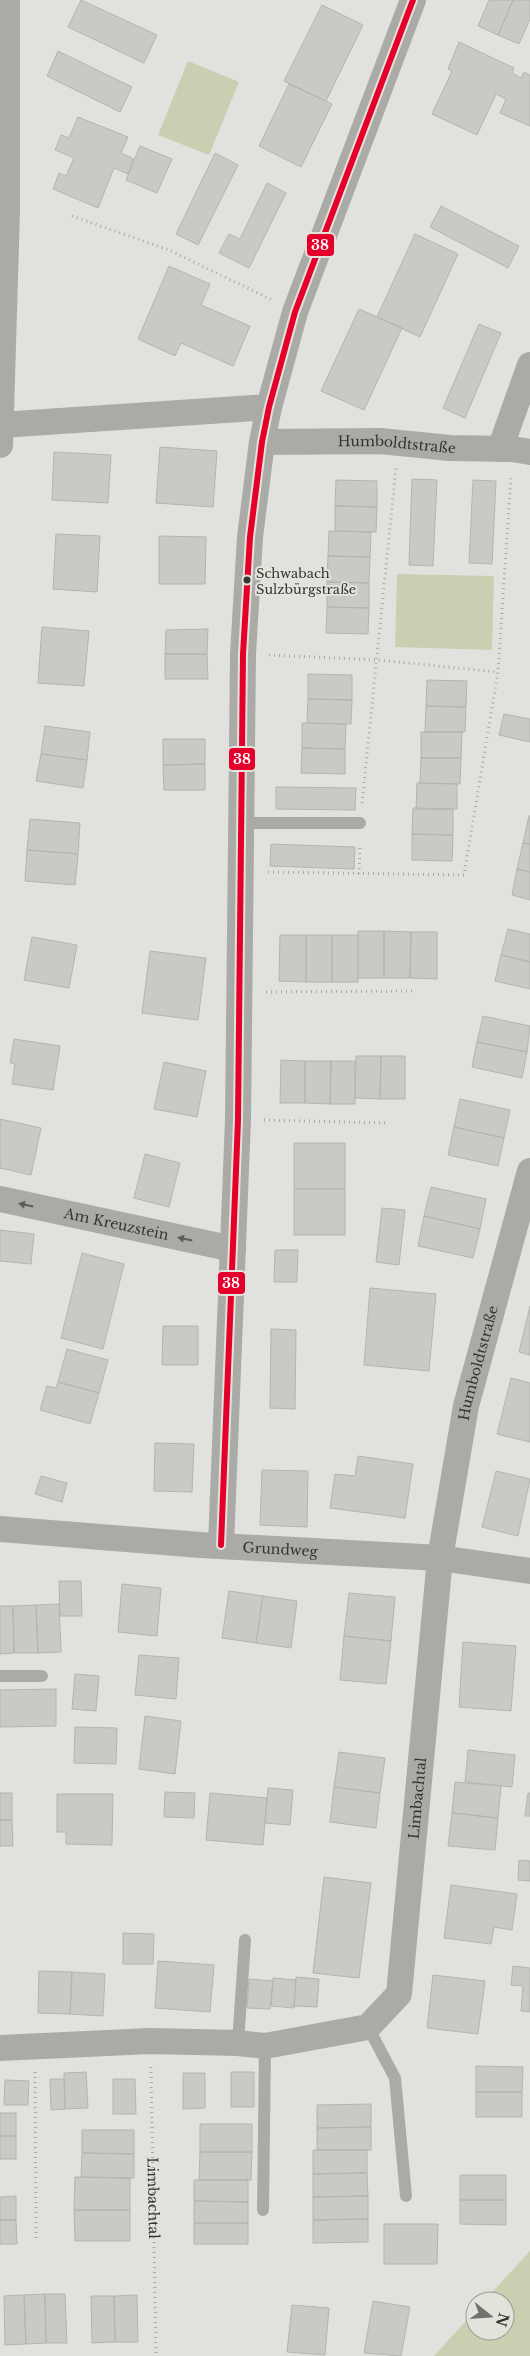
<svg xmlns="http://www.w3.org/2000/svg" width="530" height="2356" font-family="'Libre Baskerville',serif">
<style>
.green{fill:#cacfb2}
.building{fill:#c9cac6;stroke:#b4b4b1}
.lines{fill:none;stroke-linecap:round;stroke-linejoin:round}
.path{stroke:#a9aaa6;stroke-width:3;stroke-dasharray:1 4;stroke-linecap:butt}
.service{stroke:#aaaaa7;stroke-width:12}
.minor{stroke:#aaaaa7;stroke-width:26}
.bus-1-casing{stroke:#e2e4db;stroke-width:10}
.bus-1{stroke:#e4002b;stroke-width:6}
.oneway{fill:#5d5e5b}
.bus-dot{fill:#343532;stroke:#e2e4db;stroke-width:2}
.labels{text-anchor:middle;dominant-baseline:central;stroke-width:4;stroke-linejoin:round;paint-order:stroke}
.bus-label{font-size:13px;fill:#343532;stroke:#e2e4db;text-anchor:start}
.street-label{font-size:14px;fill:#343532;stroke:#e2e4db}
.line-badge{stroke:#e2e4db;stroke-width:2}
.badge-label{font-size:14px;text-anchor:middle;font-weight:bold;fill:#fff}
</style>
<rect width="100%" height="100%" fill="#e1e2dd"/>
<path class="green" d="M188,61L239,82L209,155L158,135Z
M397,574L494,576L492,650L395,647Z
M530,2251V2356H434L475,2311V2331H505V2301H484Z"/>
<path class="building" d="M81,0L157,35L144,63L68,27Z
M489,0H513L498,35L478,26Z
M513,0H530V19L519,44L498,35Z
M322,5L363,25L326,101L284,81Z
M459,42L514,68L512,73L521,78L524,72L530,75V126L500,113L506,99L496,94L477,135L432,114L452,71L448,69Z
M58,51L132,87L120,112L47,76Z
M289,84L332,104L301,167L259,146Z
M78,117L128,137L121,153L134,159L128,174L114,168L98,208L53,189L59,173L66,176L74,158L55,150L61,135L69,138Z
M140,146L172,159L157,193L126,180Z
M215,153L238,165L198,245L176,234Z
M267,183L286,193L249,268L219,253L229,234L240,239Z
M441,206L519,246L508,268L430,227Z
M415,234L458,254L420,337L377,317Z
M169,266L210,284L201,305L250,326L233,366L181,343L175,356L138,339Z
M359,309L402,328L364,410L321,391Z
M479,324L501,333L465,418L443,408Z
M160,447L217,451L213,507L156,503Z
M54,452L111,455L108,503L52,500Z
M412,479L437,480L433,566L409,565Z
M336,480L377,481V507L335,506Z
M473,480L496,481L492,564L469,563Z
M335,506L377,507L376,532L335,531Z
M329,531L371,532L370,557L328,556Z
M56,534L100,536L97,592L53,589Z
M159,536L206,537L205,584H159Z
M328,556L370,557L369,583L327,582Z
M327,582L369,583V608L327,607Z
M327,607L369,608L368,634L326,633Z
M42,627L89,631L84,686L38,683Z
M208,629L207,654H165L166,630Z
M165,654H207L208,679H165Z
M308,674L352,675V700L308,699Z
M427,680L467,681L466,707L426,706Z
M308,699L352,700L351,724L307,723Z
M426,706L466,707L465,732H425Z
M504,714L530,719V742L499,735Z
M302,723L346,724L345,749L302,748Z
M45,726L90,732L87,760L41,754Z
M421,732H462L461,758H421Z
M163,739H205V764L163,765Z
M302,748L345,749V774L301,773Z
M41,754L87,760L83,788L36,781Z
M421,758H461L460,784L420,783Z
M205,764V790H164L163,765Z
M417,783L457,784V809H416Z
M276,787L356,788L355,810L276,809Z
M413,808L453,809V835L412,834Z
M529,816H530V844L523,843Z
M30,819L80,823L78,854L27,850Z
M412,834L453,835L452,861L412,860Z
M523,843L530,844V872L517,869Z
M271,844L355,847L354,869L270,866Z
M27,850L78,854L75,885L25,881Z
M517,869L530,872V900L512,895Z
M508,929L530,934V962L501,955Z
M358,931H384V978H358Z
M384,931L411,932L410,978H384Z
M411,932H437V979L410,978Z
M280,935H306V982L279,981Z
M306,935H332V982H306Z
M332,935H358V982H332Z
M32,937L77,945L69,988L24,980Z
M150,951L206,958L198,1020L142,1013Z
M501,955L530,962V989L495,981Z
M483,1016L530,1026L527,1052L477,1042Z
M14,1039L60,1046L53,1090L12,1084L15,1064L10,1063Z
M477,1042L527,1052L522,1078L472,1067Z
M356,1056H381L380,1099L355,1098Z
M381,1056H405V1099H380Z
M281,1060L305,1061V1103H280Z
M305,1061H331L330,1104L305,1103Z
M331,1061H355V1104H330Z
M164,1062L206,1071L197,1117L154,1109Z
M460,1099L510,1110L504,1138L454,1127Z
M0,1119L41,1128L31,1175L0,1168Z
M454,1127L504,1138L498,1166L448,1155Z
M294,1143H345V1189H294Z
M145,1154L180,1163L169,1207L134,1198Z
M431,1187L486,1199L480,1229L424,1216Z
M294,1189H345V1235H294Z
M382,1208L405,1210L399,1265L376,1262Z
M424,1216L480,1229L473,1258L418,1246Z
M0,1230L34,1234L31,1264L0,1261Z
M275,1250H298L297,1282H274Z
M82,1253L124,1264L103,1349L61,1338Z
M370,1288L436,1294L429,1371L364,1365Z
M530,1306V1355L519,1352Z
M163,1326H198V1365H162Z
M271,1329L296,1330L295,1409L270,1408Z
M67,1349L108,1360L99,1393L58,1382Z
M511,1378L530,1383V1442L497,1434Z
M58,1382L99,1393L90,1424L40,1410L47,1386L56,1388Z
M155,1443L194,1444L192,1492L154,1491Z
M358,1456L413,1464L405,1518L330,1508L335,1474L355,1476Z
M262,1470L308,1471L307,1527L260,1525Z
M496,1471L530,1479L518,1536L482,1527Z
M41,1476L67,1483L62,1502L35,1494Z
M59,1581H81L82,1616H60Z
M122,1584L161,1588L157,1636L118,1632Z
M229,1591L263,1596L256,1643L222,1638Z
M349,1593L395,1597L391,1641L344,1636Z
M263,1596L297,1601L291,1648L256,1643Z
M59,1604L61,1652L38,1653L36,1605Z
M36,1605L38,1653H14L13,1606Z
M0,1606H13L14,1653L0,1654Z
M344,1636L391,1641L386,1684L340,1680Z
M463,1642L516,1646L511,1711L459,1707Z
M139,1655L179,1658L176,1699L135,1695Z
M75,1674L99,1676L96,1711L72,1709Z
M56,1689V1726L0,1727V1690Z
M145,1716L181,1721L175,1774L139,1769Z
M75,1727L117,1728L116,1764L74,1763Z
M468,1750L515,1755L512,1787L465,1782Z
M339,1752L385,1758L380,1793L334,1787Z
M455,1782L501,1786L498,1818L452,1813Z
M334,1787L380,1793L376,1828L330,1822Z
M268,1788L293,1790L290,1825L265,1823Z
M165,1792L195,1793L194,1818L164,1817Z
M0,1793H12V1820H0Z
M210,1793L267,1798L263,1845L206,1840Z
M528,1793H530V1816H525Z
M57,1794H113L112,1845L66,1844V1832H57Z
M452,1813L498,1818L495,1850L448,1846Z
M0,1820H12L13,1846H0Z
M519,1860L530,1861V1881L518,1880Z
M324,1877L371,1883L359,1978L313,1973Z
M451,1885L517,1894L512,1930L494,1927L491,1944L444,1938Z
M123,1933L154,1934L153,1964H123Z
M158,1961L214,1965L210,2012L155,2008Z
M513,1966L530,1968V2012L521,2011L523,1986L511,1985Z
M39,1971L72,1972L70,2014L38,2013Z
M72,1972L105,1974L103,2016L70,2014Z
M433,1975L485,1981L478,2034L427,2028Z
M296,1977L319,1979L317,2007L294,2006Z
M273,1978L296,1980L294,2008L271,2006Z
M249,1979L273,1981L270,2009L247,2008Z
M476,2066L523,2067L522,2092H476Z
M86,2072L88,2108L65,2109L64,2073Z
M231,2072H254V2107H231Z
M183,2073H205V2108L183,2109Z
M50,2079H64L65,2109L51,2110Z
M113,2079H135L136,2114H113Z
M5,2080L29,2081L28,2105H4Z
M476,2092H522V2117H476Z
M371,2104V2127L317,2128V2105Z
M0,2113H16V2136H0Z
M200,2124H252V2152H200Z
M371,2127V2150H317V2128Z
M82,2130H134V2154L82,2153Z
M0,2136H16V2159H0Z
M313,2150H367V2173L313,2174Z
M200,2152H252L251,2180H199Z
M82,2153L134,2154V2178L81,2177Z
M367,2173L368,2196L313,2197V2174Z
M460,2175H506V2200H460Z
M75,2177L130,2178V2210H74Z
M194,2180H248V2202L194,2201Z
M16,2196V2220H0V2197Z
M368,2196V2219L313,2220V2197Z
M460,2200H506V2225L460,2224Z
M194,2201L248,2202V2223H194Z
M74,2210H130V2241H75Z
M368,2219V2242L313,2243V2220Z
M0,2220H16L17,2244H0Z
M194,2223H248V2244H194Z
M384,2224H438L437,2264H384Z
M45,2294H65L67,2343H46Z
M45,2294L46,2343L26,2344L24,2295Z
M24,2295L26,2344L5,2345L4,2296Z
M137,2295L138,2342H115L114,2296Z
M91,2296H114L115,2342L92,2343Z
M373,2301L410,2307L401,2356L364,2353Z
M292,2305L329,2308L325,2355L287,2352Z"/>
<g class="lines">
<g class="path">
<path d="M72,216L169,250L272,300"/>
<path d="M269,655L378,660L498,672"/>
<path d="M362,803L396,468"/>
<path d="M268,872L464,875L498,672L511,476"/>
<path d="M359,874L360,844"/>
<path d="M266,992L413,991"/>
<path d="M264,1120L386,1123"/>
<path id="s1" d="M151,2067L156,2356"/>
<path d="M35,2072L36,2241"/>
</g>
<path class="service" d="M242,823H360
M0,1676H42
M368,2027L395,2078L406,2196
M238,2043L245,1940
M263,2210L265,2046"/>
<g class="minor">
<path d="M1,425L269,407"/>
<path id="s2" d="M262,442L380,441L450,448L512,449L530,452"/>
<path d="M0,445L7,211V0"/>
<path d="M500,449L530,365"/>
<path id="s3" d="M0,1199L233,1249"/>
<path id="s4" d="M0,1529L201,1545L440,1558L530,1571"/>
<path d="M221,1545L238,1120L243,654L250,537L262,442L269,407L295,312L413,0"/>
<path id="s5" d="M0,2048L150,2041L238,2043L265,2046L368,2027L399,1994L440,1558L466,1406L530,1171"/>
</g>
<g class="bus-1-casing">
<path id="bus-1" d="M221,1545L238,1120L243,654L250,537L262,442L269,407L295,312L413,0"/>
</g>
<use href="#bus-1" class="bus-1"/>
</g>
<defs><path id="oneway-solid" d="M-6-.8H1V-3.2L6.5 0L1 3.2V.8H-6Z" transform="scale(1.25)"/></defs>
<g class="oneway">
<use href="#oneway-solid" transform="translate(26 1205) rotate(-168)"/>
<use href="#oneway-solid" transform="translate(185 1239) rotate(-168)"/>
</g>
<circle class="bus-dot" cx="247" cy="580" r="4.5"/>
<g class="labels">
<g class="bus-label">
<text x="256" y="573">Schwabach<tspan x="256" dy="16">Sulzbürgstraße</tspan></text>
</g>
<g class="street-label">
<text stroke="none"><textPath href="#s2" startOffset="135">Humboldtstraße</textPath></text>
<text stroke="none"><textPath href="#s3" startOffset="119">Am Kreuzstein</textPath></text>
<text stroke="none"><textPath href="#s5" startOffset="1052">Humboldtstraße</textPath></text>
<text stroke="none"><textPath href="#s4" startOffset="281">Grundweg</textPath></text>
<text stroke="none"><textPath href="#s5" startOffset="612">Limbachtal</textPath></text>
<text stroke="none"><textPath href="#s1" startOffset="131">Limbachtal</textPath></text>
</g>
</g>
<g class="line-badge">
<rect x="306" y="233" width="29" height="24" rx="5" fill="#e4002b"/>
<rect x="228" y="747" width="28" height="24" rx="5" fill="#e4002b"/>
<rect x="217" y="1271" width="29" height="24" rx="5" fill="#e4002b"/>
</g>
<g class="badge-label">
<text x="320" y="250">38</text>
<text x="242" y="764">38</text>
<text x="231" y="1288">38</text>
</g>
<g transform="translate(490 2316) rotate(107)"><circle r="24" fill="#e2e4db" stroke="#9c9e97"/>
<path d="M0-4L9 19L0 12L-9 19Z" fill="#71726e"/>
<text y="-8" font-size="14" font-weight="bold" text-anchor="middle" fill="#343532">N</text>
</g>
</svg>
